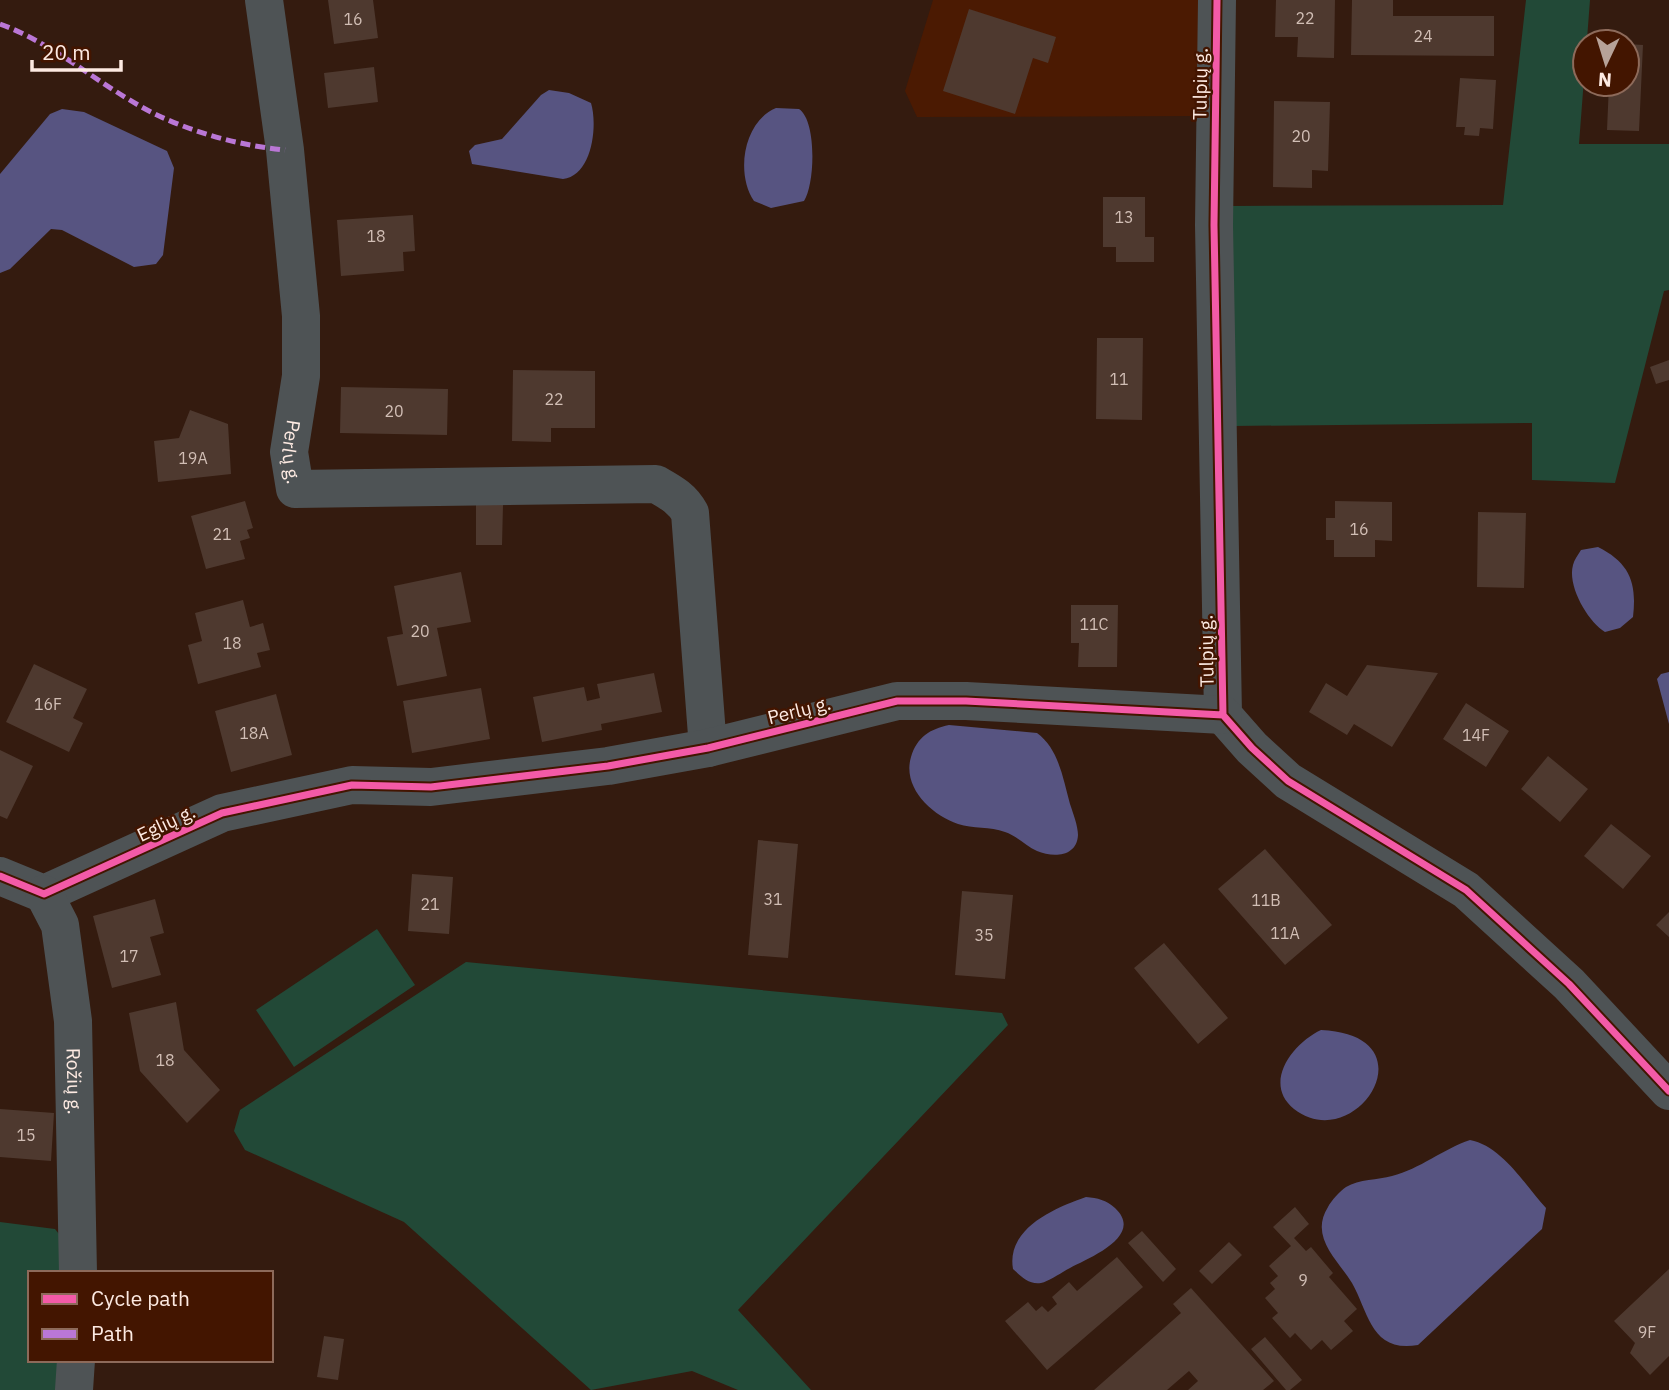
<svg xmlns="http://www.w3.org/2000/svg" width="1669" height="1390" font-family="'IBM Plex Sans',sans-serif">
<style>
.built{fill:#4b1a02}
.green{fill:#224937}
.water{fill:#575481}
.building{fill:#4e392f}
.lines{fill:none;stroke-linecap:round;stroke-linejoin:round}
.minor{stroke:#4e5355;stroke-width:38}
.quiet{stroke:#ba77d6;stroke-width:5;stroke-dasharray:10 5;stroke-linecap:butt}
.cycleway-casing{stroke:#431500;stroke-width:11}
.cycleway{stroke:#f35aa7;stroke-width:7}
.labels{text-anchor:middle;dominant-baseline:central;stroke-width:5;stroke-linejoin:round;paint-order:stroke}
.number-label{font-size:16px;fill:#d1beb5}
.street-label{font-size:19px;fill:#fdeae2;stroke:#431500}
</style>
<rect width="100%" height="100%" fill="#341b0f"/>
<path class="built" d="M933,0H1202L1199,116L917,117L905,91Z"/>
<path class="green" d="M1526,0H1590L1579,144H1669V290L1664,291L1615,483L1532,480V423L1233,426L1232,206L1503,205Z
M377,929L415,985L294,1067L256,1010Z
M466,962L1002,1013L1008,1025L738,1310L811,1390H738L692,1371L591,1390L404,1222L245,1150L234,1131L240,1110Z
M0,1222L55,1229L70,1248V1273H30V1360H69L65,1390H0Z"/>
<path class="water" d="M549,90L569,93L591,103C598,126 592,176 563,179L472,164L469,151L475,145L502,139L541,95Z
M776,108L799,109C817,121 815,184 804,201L771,208L754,201C735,173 744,121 776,108Z
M62,109L84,112L167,151L174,168L163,255L156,264L134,267L62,230L51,229L10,269L0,273V174L50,114Z
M1598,547C1630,563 1637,583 1633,617L1620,628L1605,632C1588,622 1567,586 1573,565C1574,560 1578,555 1581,550Z
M1669,672V724L1657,679L1661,674Z
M949,725L1037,733C1059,749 1063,779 1070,804C1073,813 1078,826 1078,835C1077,857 1053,858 1037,851C1026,846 1017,836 1005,832C990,826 973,829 958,824C931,815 902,787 911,757C917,737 930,729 949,725Z
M1321,1030C1434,1035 1356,1157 1294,1109C1262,1083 1293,1043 1321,1030Z
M1470,1140C1502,1146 1525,1185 1546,1208L1542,1229L1418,1345C1371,1353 1369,1313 1352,1283C1338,1260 1309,1237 1328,1207C1331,1201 1340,1191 1346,1187C1359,1179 1378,1180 1392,1176C1420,1169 1443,1149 1470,1140Z
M1086,1197C1098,1198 1106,1200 1115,1208C1145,1236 1089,1258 1070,1268C1062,1272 1050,1281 1041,1283C1029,1285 1021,1276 1013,1269C1006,1229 1054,1208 1086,1197Z"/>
<path class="building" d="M328,0H373L378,38L334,44Z
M1276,0H1335L1334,58L1297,57L1298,37H1275Z
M1352,0H1393V16H1494V56L1351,55Z
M969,9L1056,37L1048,63L1033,58L1015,114L943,91Z
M1627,44L1643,45L1639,131L1607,130L1609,84H1627Z
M374,67L378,102L328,108L324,73Z
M1460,78L1496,80L1493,129L1480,128L1479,136L1464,135L1465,127H1456Z
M1274,101L1330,102L1328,171L1312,170V188L1273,187Z
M1103,197H1145V237H1154V262H1116V247H1103Z
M413,215L415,251L403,252L404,271L341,276L337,220Z
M1097,338H1143L1142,420L1096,419Z
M1669,360V380L1656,384L1650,367Z
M513,370L595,371V428H551V442L512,441Z
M341,387L448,389L447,435L340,433Z
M190,410L228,424L231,474L158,482L154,441L179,438Z
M245,501L253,528L247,530L250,538L240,541L245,559L206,569L191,516Z
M1335,501L1392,502V541L1375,540V557H1334V540H1326V518H1335Z
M476,505H503L502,545H476Z
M1478,512L1526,513L1524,588L1477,587Z
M461,572L471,622L437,628L447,676L397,686L387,637L403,634L394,586Z
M243,600L250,627L263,623L270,650L257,653L261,667L198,684L188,645L202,641L195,613Z
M1071,605H1118L1117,667H1078L1079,643H1071Z
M34,664L87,689L73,718L83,723L69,752L6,722Z
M1367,665L1438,673L1392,747L1354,724L1347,735L1309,712L1326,683L1347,696Z
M654,673L662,712L601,724L602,730L542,742L533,697L584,687L587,701L600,698L597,684Z
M481,688L490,739L412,753L403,701Z
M276,694L292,755L231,772L215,711Z
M1466,703L1509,731L1486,767L1443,739Z
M0,750L33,766L7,819L0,816Z
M1548,756L1588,789L1560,822L1521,789Z
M1611,824L1651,856L1623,889L1584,856Z
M758,840L798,844L788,958L748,955Z
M1265,849L1332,925L1285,965L1218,889Z
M412,874L453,877L449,934L408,931Z
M962,891L1013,895L1005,979L955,975Z
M155,899L164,933L150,937L161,975L112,988L93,916Z
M1669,912V937L1656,925Z
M1164,943L1228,1018L1198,1044L1134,968Z
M176,1002L184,1050L220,1090L187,1123L140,1071L129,1013Z
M0,1109L54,1113L51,1161L0,1157Z
M1295,1207L1309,1224L1294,1238L1306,1251L1311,1247L1333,1273L1329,1277L1357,1309L1344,1321L1353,1331L1331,1350L1322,1340L1311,1350L1295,1333L1290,1338L1272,1318L1278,1313L1265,1298L1275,1289L1270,1283L1278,1276L1269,1266L1291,1246L1273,1227Z
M1142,1231L1176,1269L1163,1282L1128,1243Z
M1229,1242L1242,1255L1212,1284L1199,1271Z
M1117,1257L1143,1287L1047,1370L1005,1321L1028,1302L1036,1311L1042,1306L1048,1312L1057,1304L1052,1297L1069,1282L1077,1291Z
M1669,1269V1356L1650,1375L1630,1353L1635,1343L1614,1321Z
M1191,1288L1274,1381L1263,1390H1188L1198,1381L1189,1371L1167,1390H1094L1181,1313L1173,1304Z
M324,1336L344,1339L338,1380L317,1377Z
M1265,1337L1302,1380L1290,1390H1286L1251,1349Z"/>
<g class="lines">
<g class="minor">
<path id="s1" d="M264,0L285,150L301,316V376L289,452L295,489L656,484C670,492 682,498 690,513L708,748"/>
<path d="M1217,0L1214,225L1223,715L1252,748L1288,781L1466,890L1569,984L1669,1091"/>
<path d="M0,876L44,894L222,813L352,785L431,787L608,766L708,748L897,701H966L1223,715"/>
<path id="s2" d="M44,894L60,925L73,1021L78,1273"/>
<path d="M74,1390L76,1360"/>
</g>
<path class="quiet" d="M0,24C57,45 101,87 155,114C194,133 242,146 285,150"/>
<g class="cycleway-casing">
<path id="cycleway" d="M1217,0L1214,225L1223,715L1252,748L1288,781L1466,890L1569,984L1669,1091
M0,876L44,894L222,813L352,785L431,787L608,766L708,748L897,701H966L1223,715"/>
</g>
<use href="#cycleway" class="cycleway"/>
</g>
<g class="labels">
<g class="number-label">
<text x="1305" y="18">22</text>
<text x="353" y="19">16</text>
<text x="1423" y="36">24</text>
<text x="1301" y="136">20</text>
<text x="1124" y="217">13</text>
<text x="376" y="236">18</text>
<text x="1119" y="379">11</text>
<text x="554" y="399">22</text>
<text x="394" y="411">20</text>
<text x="193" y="458">19A</text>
<text x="1359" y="529">16</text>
<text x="222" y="534">21</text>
<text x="1094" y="624">11C</text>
<text x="420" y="631">20</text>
<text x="232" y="643">18</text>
<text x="48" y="704">16F</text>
<text x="254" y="733">18A</text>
<text x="1476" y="735">14F</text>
<text x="773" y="899">31</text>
<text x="1266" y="900">11B</text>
<text x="430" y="904">21</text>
<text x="1285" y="933">11A</text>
<text x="984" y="935">35</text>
<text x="129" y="956">17</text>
<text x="165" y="1060">18</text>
<text x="26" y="1135">15</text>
<text x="1303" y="1280">9</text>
<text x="1647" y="1332">9F</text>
</g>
<g class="street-label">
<text transform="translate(1200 84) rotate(-89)">Tulpių g.</text>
<text stroke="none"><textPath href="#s1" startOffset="455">Perlų g.</textPath></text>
<text transform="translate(1206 651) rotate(-91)">Tulpių g.</text>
<text transform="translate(799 710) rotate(-14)">Perlų g.</text>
<text transform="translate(166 823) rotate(-25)">Eglių g.</text>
<text stroke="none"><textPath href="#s2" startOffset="192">Rožių g.</textPath></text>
</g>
</g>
<rect x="28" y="1271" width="245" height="91" fill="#431500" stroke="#8d6a5a" stroke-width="2"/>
<rect x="42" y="1294" width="35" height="10" fill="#f35aa7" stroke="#8d6a5a" stroke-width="2"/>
<text x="91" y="1306" font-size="21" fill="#fdeae2">Cycle path</text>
<rect x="42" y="1329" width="35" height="10" fill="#ba77d6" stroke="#8d6a5a" stroke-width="2"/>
<text x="91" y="1341" font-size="21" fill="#fdeae2">Path</text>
<g transform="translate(1606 63) rotate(184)"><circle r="33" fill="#431500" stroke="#8d6a5a" stroke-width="2"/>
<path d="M0-5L12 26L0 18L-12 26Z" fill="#b7a298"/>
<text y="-10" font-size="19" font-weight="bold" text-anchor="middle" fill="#fdeae2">N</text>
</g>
<path d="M32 60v10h89v-10" fill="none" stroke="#fdeae2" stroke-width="3.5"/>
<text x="42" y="60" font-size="21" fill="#fdeae2" stroke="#431500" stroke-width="5" paint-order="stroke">20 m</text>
</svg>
